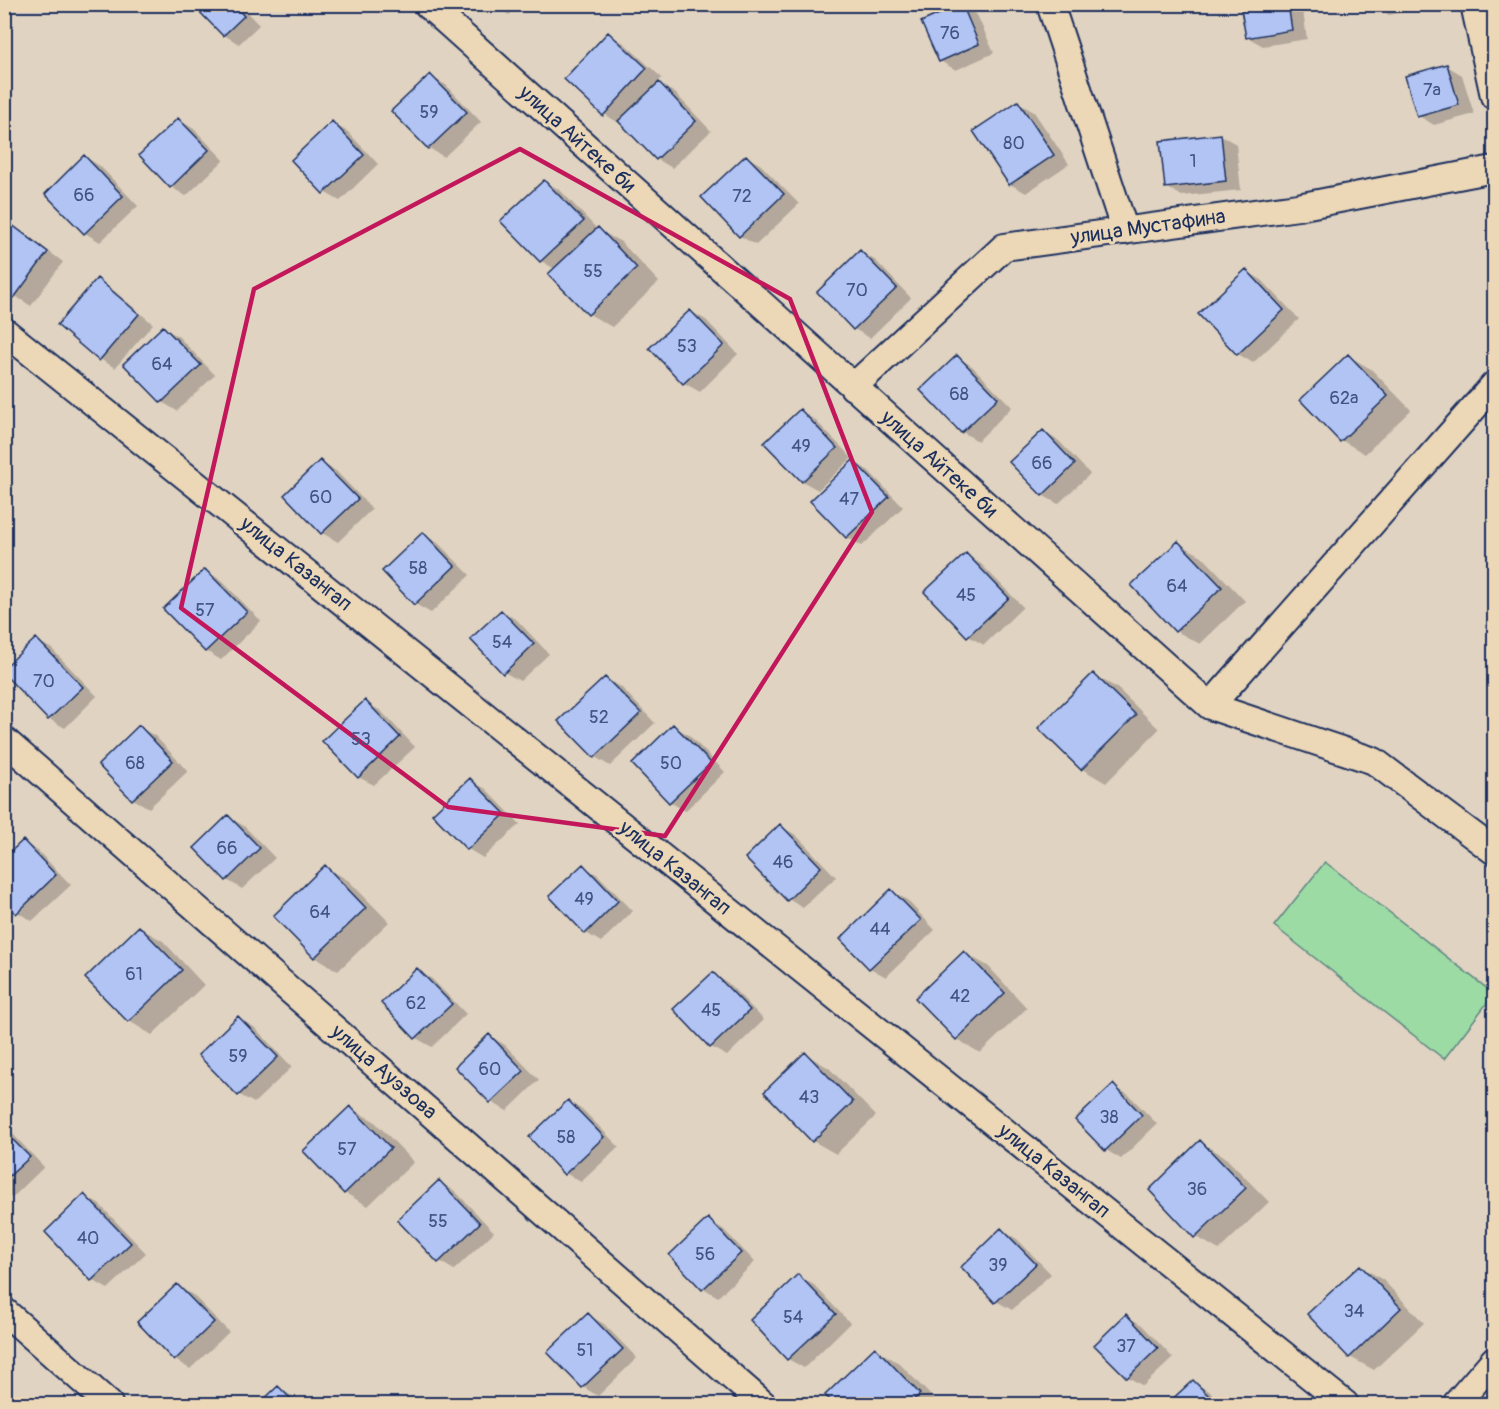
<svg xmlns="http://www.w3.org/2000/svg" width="1499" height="1409" font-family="Pangolin,sans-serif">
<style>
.green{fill:#9ddba4;stroke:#5c8581;stroke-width:1.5}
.shadow{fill:#0003}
.building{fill:#b1c4f3;stroke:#1b2f5e;stroke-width:1.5}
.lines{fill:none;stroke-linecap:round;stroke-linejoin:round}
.street-casing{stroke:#1b2f5e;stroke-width:30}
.street{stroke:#ecd7b6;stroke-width:26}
.marked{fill:none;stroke:#c2185b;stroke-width:4.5;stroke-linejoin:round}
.labels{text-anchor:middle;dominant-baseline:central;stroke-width:6;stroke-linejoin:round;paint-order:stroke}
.number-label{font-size:18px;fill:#405483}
.street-label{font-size:21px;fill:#1b2f5e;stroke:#ecd7b6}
</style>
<rect width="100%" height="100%" fill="#e0d3c2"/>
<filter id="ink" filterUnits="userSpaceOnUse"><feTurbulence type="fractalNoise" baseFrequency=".0167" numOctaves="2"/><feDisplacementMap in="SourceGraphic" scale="12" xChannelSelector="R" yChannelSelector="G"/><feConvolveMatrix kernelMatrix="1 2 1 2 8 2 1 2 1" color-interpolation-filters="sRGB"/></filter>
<g filter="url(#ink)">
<path class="green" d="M1325,862L1494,994L1444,1059L1274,926Z"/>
<path class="shadow" d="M194,4H239L259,25L239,44L224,35Z
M492,4H520L509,15Z
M1242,4H1302L1307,39L1263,46L1247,37Z
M1373,4H1437V5L1389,15Z
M961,6L977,15L994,53L956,70L940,61Z
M608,34L624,43L662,78L657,83L675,93L711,131L672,168L657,159L621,122L619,123L604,114Z
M1447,66L1462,75L1474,114L1434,125L1419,116Z
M430,76L446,85L481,122L444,157L429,148Z
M1018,103L1034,112L1069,164L1026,193L1010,184Z
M179,120L194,129L224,160L186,196L171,187Z
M332,123L348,132L378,164L340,201L324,192Z
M1220,135L1236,144L1241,190L1182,196L1166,187Z
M746,156L761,165L799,204L756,245L740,236L703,197Z
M85,157L100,166L138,206L100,242L85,233Z
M544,181L560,190L597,229L621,242L659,282L612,327L589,314L555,269L541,261L502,221Z
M4,220L15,226L63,262L31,306L4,289Z
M861,252L876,261L911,298L870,338L854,329Z
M1246,271L1262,280L1299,319L1253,363L1238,354Z
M97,280L112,289L153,324L115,368L100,359Z
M690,311L706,320L738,354L700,392L684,383Z
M164,328L179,337L215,375L177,411L162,402Z
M1348,356L1371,369L1411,410L1365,454L1341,440Z
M957,357L972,366L1012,407L978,441L962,432Z
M800,411L815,420L852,458L818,490L802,481Z
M1043,432L1059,441L1090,474L1058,504L1042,495Z
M320,462L336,471L372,509L338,542L322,533L286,495Z
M854,462L869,471L903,507L862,546L846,537Z
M423,534L438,543L470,575L431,613L415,604Z
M1178,543L1202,556L1245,601L1200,644L1176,631Z
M966,555L981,564L1023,607L984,645L968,636Z
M206,571L221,580L261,621L221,660L206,651Z
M501,611L517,620L549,654L520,681L504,672Z
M36,640L52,649L97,696L65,728L49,719Z
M1094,675L1117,688L1159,729L1106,783L1082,769L1040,728Z
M605,678L621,687L655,723L610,766L595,757Z
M365,702L381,711L415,747L374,785L358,777Z
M673,726L689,735L725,772L685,811L670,802Z
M139,727L155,736L188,771L149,808L133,799L100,765Z
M470,780L486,789L520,824L483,858L468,849L434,814Z
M228,817L244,826L275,858L242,889L227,880Z
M780,826L796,835L836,877L803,908L788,899Z
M23,842L38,851L71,885L32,921L17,912Z
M583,866L598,875L633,911L601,942L586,933Z
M326,867L349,881L389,922L338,971L314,957Z
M892,891L907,900L935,930L886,977L870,968L842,939Z
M140,928L163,941L204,985L152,1035L129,1021L88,978Z
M964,953L988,966L1027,1008L980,1053L957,1039Z
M417,970L432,979L466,1014L432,1047L416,1038Z
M713,974L728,983L764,1020L727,1056L711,1047Z
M238,1018L254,1027L292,1067L254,1103L238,1094Z
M490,1036L505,1045L539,1080L507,1111L491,1102L457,1067Z
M805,1054L829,1068L876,1116L836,1154L813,1141Z
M1113,1086L1129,1095L1157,1124L1121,1159L1106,1150Z
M569,1102L584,1111L619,1147L581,1182L565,1173Z
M350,1108L374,1121L414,1162L368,1206L345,1193Z
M4,1128L9,1130L44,1167L12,1198L4,1194Z
M1200,1142L1224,1156L1269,1202L1219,1250L1195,1236Z
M439,1182L455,1191L494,1232L454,1270L439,1261Z
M85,1196L100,1205L146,1253L108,1289L92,1280L47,1232Z
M708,1220L723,1229L755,1262L718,1297L703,1288Z
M1001,1230L1017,1239L1051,1274L1012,1310L996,1301Z
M1360,1266L1383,1280L1424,1323L1374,1370L1350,1357L1310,1314Z
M798,1276L814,1285L850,1323L804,1368L788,1359Z
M177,1286L193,1295L229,1332L190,1369L175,1360Z
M588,1315L604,1324L637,1358L598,1396L583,1387Z
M1126,1316L1142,1325L1173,1358L1143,1386L1128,1377Z
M875,1349L899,1363L939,1404H836L827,1395Z
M1193,1382L1209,1391L1222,1404H1169Z
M278,1388L294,1397L301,1404H261Z"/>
<path class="building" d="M192,4H233L244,16L223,36Z
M962,4L979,44L939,62L921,22Z
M1240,4H1288L1292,30L1246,38Z
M608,32L647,68L603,116L564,79Z
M1447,64L1459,105L1417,117L1405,76Z
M430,74L467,112L428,149L391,111Z
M659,82L696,121L656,160L618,121Z
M1018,101L1054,155L1009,185L973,131Z
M178,118L209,150L170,188L139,155Z
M332,121L364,155L323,194L291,160Z
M1221,134L1226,181L1165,188L1160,141Z
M84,155L123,196L84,234L45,194Z
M746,155L784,194L739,237L701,197Z
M544,180L584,221L540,262L500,221Z
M4,219L48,252L14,298L4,291Z
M598,227L637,268L588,315L548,274Z
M860,250L897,288L853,330L817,292Z
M1246,269L1284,310L1237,355L1198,314Z
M97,278L139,314L99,361L57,325Z
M690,310L724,345L683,384L649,348Z
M163,326L201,365L161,403L123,364Z
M1348,354L1388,396L1340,442L1300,400Z
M957,355L998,398L961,433L920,390Z
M800,409L837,448L802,482L764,443Z
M1043,430L1075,464L1042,496L1009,462Z
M320,460L358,499L321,534L284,495Z
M853,460L889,497L846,538L810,501Z
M423,532L455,566L414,605L382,571Z
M1178,541L1222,587L1175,632L1131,585Z
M966,553L1009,598L967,637L924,592Z
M205,569L247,612L205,652L163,609Z
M501,610L534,644L503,674L470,639Z
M36,638L83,687L48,720L4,674V668Z
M1093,673L1136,715L1081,770L1038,728Z
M605,677L641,713L594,758L558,721Z
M365,700L400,737L358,778L322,741Z
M673,724L711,763L669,803L632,764Z
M139,725L173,761L132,800L98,765Z
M470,778L505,814L467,850L432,814Z
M228,815L260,848L226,881L194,848Z
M780,824L821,867L787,901L745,858Z
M23,840L56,875L16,914L4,902V858Z
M583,864L618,901L585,934L549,896Z
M325,865L366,908L314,958L273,916Z
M891,889L921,920L869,969L840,939Z
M139,926L182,970L128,1022L85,978Z
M964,951L1005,993L956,1040L915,998Z
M417,968L452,1004L415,1039L381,1003Z
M713,972L750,1010L710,1048L673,1009Z
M238,1016L278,1057L238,1096L198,1055Z
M489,1034L524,1071L490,1103L455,1067Z
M805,1052L853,1102L812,1142L764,1092Z
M1113,1084L1142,1115L1105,1151L1075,1120Z
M568,1100L604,1137L564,1175L529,1137Z
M350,1106L391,1148L344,1194L303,1151Z
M4,1131L30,1157L4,1181Z
M1200,1140L1246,1188L1194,1238L1149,1190Z
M439,1180L480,1223L438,1263L397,1220Z
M84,1194L131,1243L91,1281L45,1232Z
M708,1218L741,1253L702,1290L669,1255Z
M1001,1228L1036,1264L995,1303L961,1267Z
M1360,1265L1401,1308L1349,1358L1307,1314Z
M798,1274L836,1314L787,1360L750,1320Z
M177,1284L214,1322L174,1361L137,1322Z
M588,1313L623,1349L582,1388L547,1352Z
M1126,1314L1158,1348L1127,1378L1094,1345Z
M875,1347L920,1394L909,1404H834L825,1395Z
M1193,1380L1217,1404H1167Z
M278,1386L296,1404H259Z"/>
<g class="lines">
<g class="street-casing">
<path id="street" d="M427,4L1210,706L1374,761L1494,851
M1050,4L1125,231
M1474,4L1494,96
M4,331L1345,1404
M853,387L1004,247L1298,207L1494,169
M1210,706L1494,385
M4,740L763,1404
M4,1311L109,1404
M1456,1404L1494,1360"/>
</g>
<use href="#street" class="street"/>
</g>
</g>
<path class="marked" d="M520,149L790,299L872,512L665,836L448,807L181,608L254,289Z"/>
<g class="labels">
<g class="number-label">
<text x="950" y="33">76</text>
<text x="1432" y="90">7а</text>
<text x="429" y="112">59</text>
<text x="1014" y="143">80</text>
<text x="1193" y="161">1</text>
<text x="84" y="195">66</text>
<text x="742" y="196">72</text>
<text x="593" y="271">55</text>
<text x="857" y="290">70</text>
<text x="687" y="346">53</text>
<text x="162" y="364">64</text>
<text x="959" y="394">68</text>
<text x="1344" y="398">62а</text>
<text x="801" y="446">49</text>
<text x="1042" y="463">66</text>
<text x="321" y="497">60</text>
<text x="849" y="499">47</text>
<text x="418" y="568">58</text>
<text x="1177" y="586">64</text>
<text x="966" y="595">45</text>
<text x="205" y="610">57</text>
<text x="502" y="642">54</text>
<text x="44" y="681">70</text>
<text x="599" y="717">52</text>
<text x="361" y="739">53</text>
<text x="135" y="763">68</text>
<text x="671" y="763">50</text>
<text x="227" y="848">66</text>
<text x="783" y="862">46</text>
<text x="584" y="899">49</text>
<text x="320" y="912">64</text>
<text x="880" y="929">44</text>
<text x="134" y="974">61</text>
<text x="960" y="996">42</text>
<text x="416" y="1003">62</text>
<text x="711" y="1010">45</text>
<text x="238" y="1056">59</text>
<text x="490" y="1069">60</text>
<text x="809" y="1097">43</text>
<text x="1109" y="1117">38</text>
<text x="566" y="1137">58</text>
<text x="347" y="1149">57</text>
<text x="1197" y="1189">36</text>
<text x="438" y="1221">55</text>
<text x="88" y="1238">40</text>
<text x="705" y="1254">56</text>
<text x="998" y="1265">39</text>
<text x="1354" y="1311">34</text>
<text x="793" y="1317">54</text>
<text x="1126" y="1346">37</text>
<text x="585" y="1350">51</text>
</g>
<g class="street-label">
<text transform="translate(577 139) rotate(42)">улица Айтеке би</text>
<text transform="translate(1148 227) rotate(-8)">улица Мустафина</text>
<text transform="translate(939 464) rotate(42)">улица Айтеке би</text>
<text transform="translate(296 564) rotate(39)">улица Казангап</text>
<text transform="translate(675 868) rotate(39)">улица Казангап</text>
<text transform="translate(384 1072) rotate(41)">улица Ауэзова</text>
<text transform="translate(1054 1171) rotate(39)">улица Казангап</text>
</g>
</g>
<rect width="1499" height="1409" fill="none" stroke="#ecd7b6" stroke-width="24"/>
<rect x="12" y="12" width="1475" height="1385" fill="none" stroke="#1b2f5e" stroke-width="2" filter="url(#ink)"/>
</svg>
